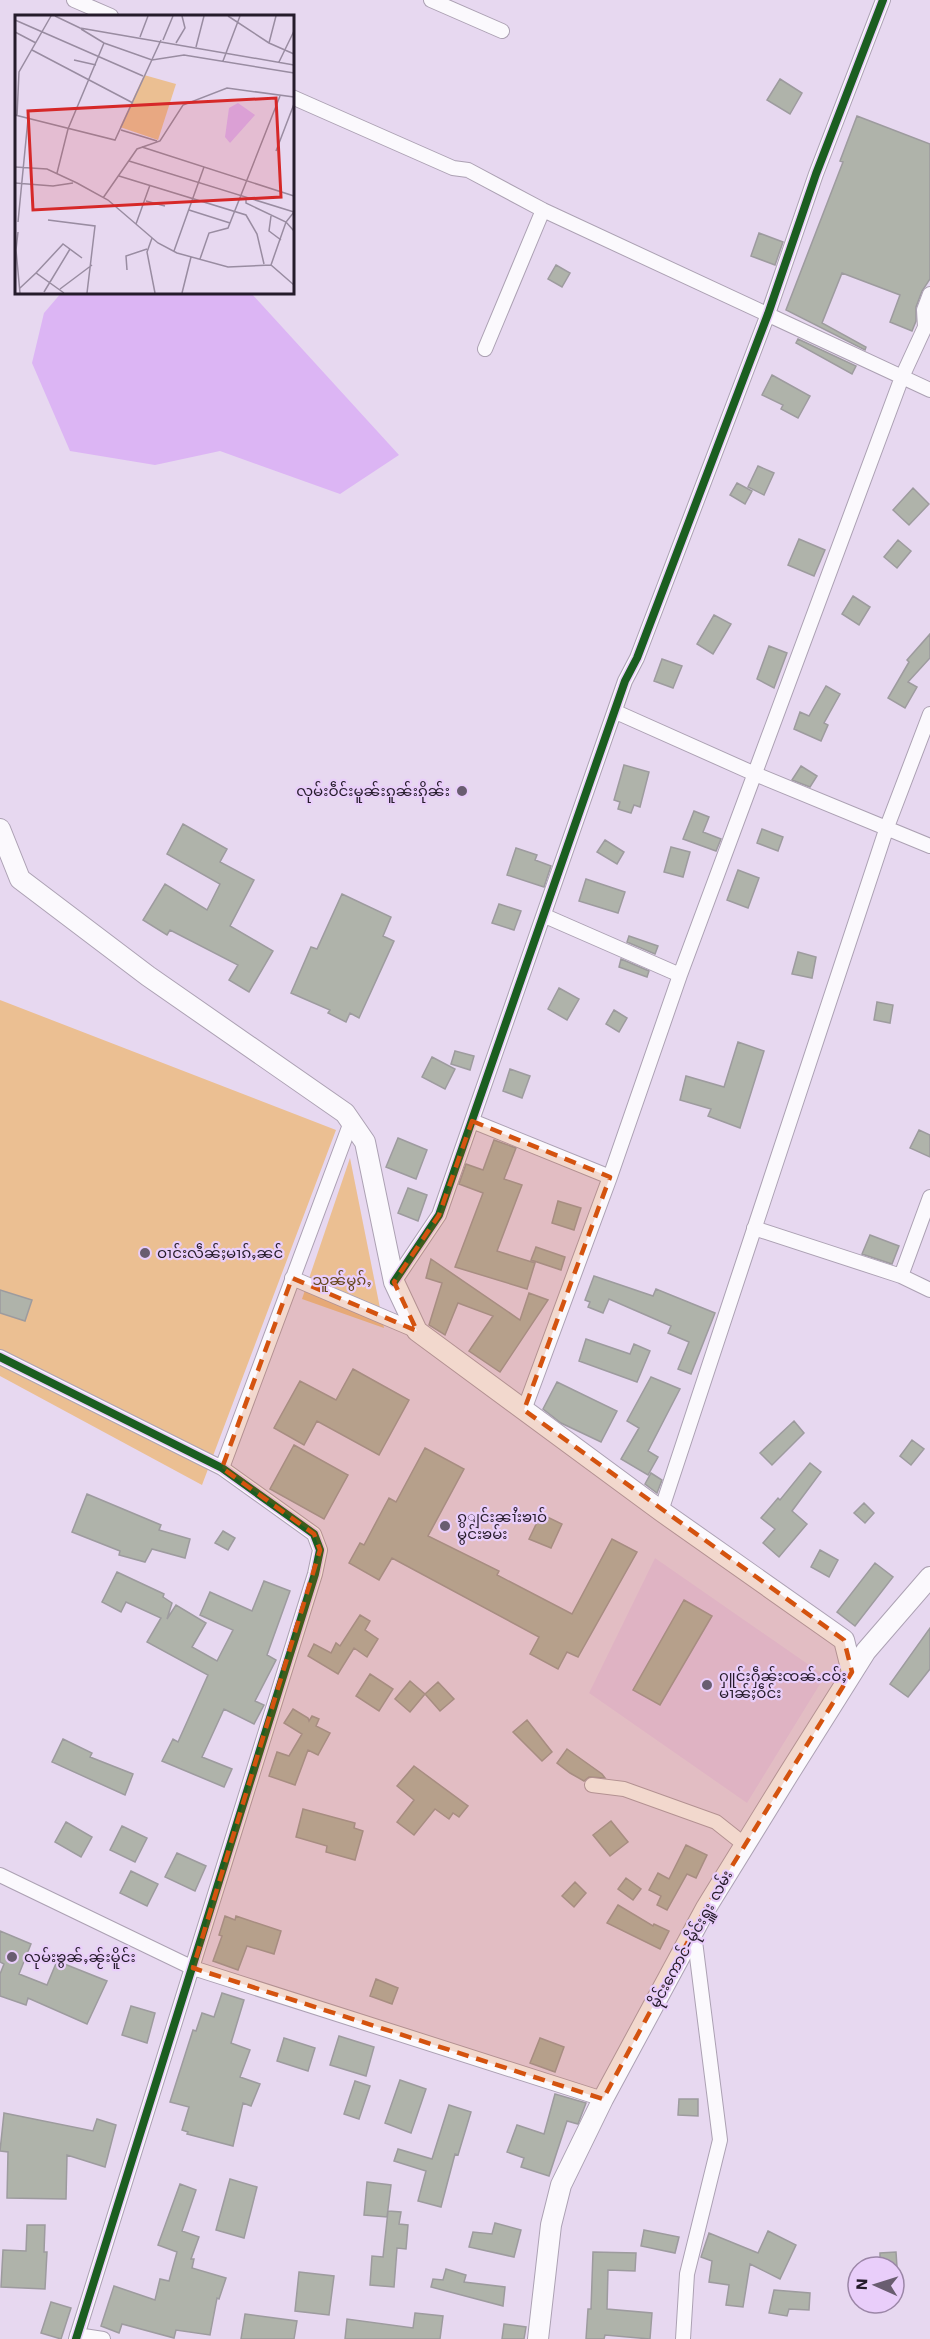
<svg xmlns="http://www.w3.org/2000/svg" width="930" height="2339" font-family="'Work Sans','Noto Sans Myanmar',sans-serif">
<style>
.built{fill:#e3cbf1}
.green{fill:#ebbf92}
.water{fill:#dcb5f4}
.building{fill:#afb3aa;stroke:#9d9b9e;stroke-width:1.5}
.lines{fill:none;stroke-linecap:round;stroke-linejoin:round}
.minor-casing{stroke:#aca1b3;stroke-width:16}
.secondary-casing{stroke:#aca1b3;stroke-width:22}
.minor{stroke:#fbf9fd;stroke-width:14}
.secondary{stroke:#fbf9fd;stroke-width:20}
.cycleway-casing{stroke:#e9cefa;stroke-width:11}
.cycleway{stroke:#1b5e20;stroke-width:8}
.marked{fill:#d4530f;fill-opacity:0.2;stroke:#d4530f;stroke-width:4.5;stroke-dasharray:12 8;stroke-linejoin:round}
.poi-dot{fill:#695d70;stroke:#e9cefa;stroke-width:2}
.labels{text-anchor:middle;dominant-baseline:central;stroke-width:4.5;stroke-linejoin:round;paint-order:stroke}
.poi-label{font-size:15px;fill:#251b2b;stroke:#e9cefa;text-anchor:start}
.park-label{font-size:15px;fill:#67481d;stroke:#e9cefa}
.street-label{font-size:15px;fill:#251b2b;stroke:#e9cefa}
.inset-road{fill:none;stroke:#998ca1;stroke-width:1.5}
.view{fill:#d62828;fill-opacity:0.15;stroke:#d62828;stroke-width:3}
.inset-edge{fill:none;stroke:#251b2b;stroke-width:3}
</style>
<rect width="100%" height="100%" fill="#e7d8f0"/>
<path class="built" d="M655,1558L825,1676L747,1803L589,1693Z"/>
<path class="green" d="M0,1000L336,1130L202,1485L0,1376Z
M350,1158L384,1328L302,1299Z"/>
<path class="water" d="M62,292L251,293L399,455L340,494L220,451L155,465L70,451L32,363L44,313Z"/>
<path class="building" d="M780,79L802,93L790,114L767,100Z
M857,116L930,144V279L922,291L916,307V321L912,331L890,322L900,295L842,273L822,323L866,347L865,350L786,310L843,162L840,161Z
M759,233L783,242L775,265L751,256Z
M556,265L570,273L562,287L548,279Z
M798,339L856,366L852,374L796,343Z
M772,375L810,396L798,418L781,409L783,405L762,395Z
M758,466L774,473L764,495L748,487Z
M737,483L752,491L745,504L730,495Z
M913,488L929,504L909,525L893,510Z
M799,539L825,550L814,576L788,565Z
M898,540L911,551L897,568L884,557Z
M853,596L870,607L859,625L842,614Z
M714,615L731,624L713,654L697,644Z
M930,634V658L908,682L917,687L905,708L888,698L909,662L907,660Z
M769,646L787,653L774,688L757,679Z
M662,659L682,666L673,688L654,681Z
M826,686L840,694L824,723L828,725L821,741L794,729L800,712L809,716Z
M624,765L649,772L640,807L634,805L631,813L618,809L620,802L614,800Z
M801,766L817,776L810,787L792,780Z
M694,811L709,817L703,832L721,839L716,851L683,839Z
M183,824L227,849L220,862L254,880L230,926L273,951L249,992L229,980L238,965L170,930L167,935L143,920L165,884L207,910L220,884L167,854Z
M762,829L783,837L778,851L757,843Z
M605,840L624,852L617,864L597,852Z
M671,847L690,852L683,877L664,872Z
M516,848L537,855L535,860L551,866L544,887L507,875Z
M738,870L759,878L748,908L727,900Z
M586,879L625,892L618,913L579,901Z
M342,894L391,917L383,936L394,941L359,1018L350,1013L346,1022L328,1013L330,1010L291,993L311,947L317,949Z
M499,904L521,911L514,930L492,923Z
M629,936L658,946L655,954L627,942Z
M798,952L816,957L812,978L792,974Z
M621,959L649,971L647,977L619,967Z
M559,988L579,999L567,1020L548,1009Z
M877,1002L893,1005L890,1023L874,1020Z
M614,1010L627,1018L619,1032L606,1024Z
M738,1042L764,1051L740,1128L708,1116L711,1109L680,1100L686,1076L724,1087Z
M455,1051L474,1056L470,1070L451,1064Z
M432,1057L455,1069L445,1089L422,1077Z
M510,1069L530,1076L522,1098L503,1091Z
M919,1130L930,1135V1157L910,1148Z
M398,1138L427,1150L416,1179L386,1167Z
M494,1140L516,1148L504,1179L522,1185L497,1251L535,1263L527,1289L455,1267L483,1193L459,1184L466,1164L483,1170Z
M408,1188L427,1195L418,1221L398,1213Z
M558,1201L581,1208L574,1230L552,1223Z
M870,1235L899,1246L892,1264L862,1254Z
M536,1247L565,1257L561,1270L531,1260Z
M431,1259L520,1320L529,1293L548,1300L500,1372L469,1351L493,1316L458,1303L445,1335L429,1325L442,1283L426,1278Z
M594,1276L653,1296L656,1289L715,1313L691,1374L678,1369L689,1342L668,1333L671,1326L609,1299L603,1313L588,1307L590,1302L585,1300Z
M0,1290L32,1300L25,1321L0,1313Z
M586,1339L630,1354L634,1344L650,1351L637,1382L579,1361Z
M353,1369L409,1400L379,1455L317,1421L304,1445L274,1428L300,1381L336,1400Z
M651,1377L680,1389L648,1451L658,1457L648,1475L621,1459L639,1428L627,1421Z
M557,1382L617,1411L601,1442L561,1423L543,1409Z
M794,1421L804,1433L772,1465L760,1453Z
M912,1440L924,1449L911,1465L900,1456Z
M294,1445L348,1475L324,1519L270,1489Z
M425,1448L464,1469L428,1536L499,1571L497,1575L572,1614L612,1539L637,1552L578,1657L567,1652L558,1669L530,1654L539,1637L392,1558L379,1580L349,1563L360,1543L364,1545L389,1498L396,1502Z
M810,1463L821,1472L792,1511L807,1524L779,1557L763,1543L775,1529L761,1518L778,1498L780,1500Z
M651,1473L662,1480L657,1493L645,1484Z
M87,1494L161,1525L159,1530L190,1539L185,1558L152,1549L145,1562L119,1555L120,1551L72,1532Z
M864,1503L874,1513L865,1523L854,1513Z
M541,1514L562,1524L551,1548L529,1539Z
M223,1531L235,1538L228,1550L215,1543Z
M820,1550L838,1560L829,1577L811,1567Z
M875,1563L893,1577L855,1626L837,1612Z
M117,1572L164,1594L163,1597L172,1603L167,1619L176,1605L206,1623L192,1647L217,1661L233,1630L200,1615L210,1592L252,1611L264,1581L290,1591L267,1655L276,1660L255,1701L264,1705L254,1724L224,1709L202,1757L232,1769L224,1787L162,1761L173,1739L178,1742L208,1675L147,1642L161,1618L126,1602L121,1612L102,1602Z
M684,1600L712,1616L660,1705L633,1690Z
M360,1615L370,1621L365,1630L378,1639L367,1657L354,1648L338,1674L308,1656L314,1644L331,1653L336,1643L340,1646Z
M930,1628V1669L908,1697L890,1684Z
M370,1674L393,1689L379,1711L356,1696Z
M410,1681L425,1694L438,1682L454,1699L440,1711L425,1694L410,1712L395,1699Z
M293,1709L308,1718L309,1721L312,1716L319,1719L316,1726L330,1733L318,1755L308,1750L295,1785L269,1776L277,1752L289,1756L302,1734L284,1723Z
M527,1720L552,1752L542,1761L513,1732Z
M63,1739L92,1753L90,1757L133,1774L125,1795L52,1762Z
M567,1749L602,1774L605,1778L589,1777L584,1781L570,1773L557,1763Z
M414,1766L468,1806L459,1817L453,1813L449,1819L435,1809L414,1835L397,1822L414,1800L397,1786Z
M303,1809L355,1823L354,1828L363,1831L355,1860L326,1852L327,1846L296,1837Z
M611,1821L628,1842L610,1856L593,1835Z
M66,1822L92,1837L81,1857L55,1842Z
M122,1826L147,1838L135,1862L110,1850Z
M686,1845L707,1855L696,1878L687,1874L667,1910L657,1905L661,1896L649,1890L658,1873L669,1879Z
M177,1853L206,1866L195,1891L165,1877Z
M131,1871L158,1884L147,1906L120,1893Z
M626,1878L641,1889L633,1900L618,1889Z
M575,1882L586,1893L574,1907L562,1896Z
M618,1905L653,1926L654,1924L669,1931L660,1949L607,1923Z
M225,1916L235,1920L236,1916L281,1931L274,1954L247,1946L238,1970L213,1961L222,1936L219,1935Z
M0,1931L31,1944L19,1974L47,1985L57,1961L107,1981L87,2024L28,1998L26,2005L0,1996V1974L4,1964L0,1962Z
M376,1979L398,1988L392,2004L370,1996Z
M222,1993L244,2000L231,2043L250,2050L240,2077L260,2084L251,2106L243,2103L233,2146L187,2134L188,2132L182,2130L189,2107L170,2102L193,2030L196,2031L202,2013L214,2017Z
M131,2006L155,2013L147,2043L122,2035Z
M339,2036L374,2047L366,2076L330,2065Z
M284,2038L315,2048L308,2071L277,2061Z
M540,2038L564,2047L555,2072L530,2063Z
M400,2080L426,2089L411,2133L385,2123Z
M355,2081L370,2086L359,2119L344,2114Z
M555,2094L586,2103L578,2124L567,2121L549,2176L521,2167L524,2158L507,2152L517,2125L544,2134Z
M679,2099H698V2116L678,2115Z
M449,2105L471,2112L458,2155L455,2154L441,2207L418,2201L426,2171L394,2161L398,2149L432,2159Z
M4,2113L93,2131L97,2119L116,2125L105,2167L67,2155L66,2199L7,2198L8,2152L0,2151Z
M230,2179L257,2187L244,2238L216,2230Z
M367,2182L391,2185L387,2217L364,2215Z
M180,2184L196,2190L182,2231L199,2237L191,2259H194L192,2268L226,2278L219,2299L217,2298L210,2335L176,2330L174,2338L122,2324L119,2333L101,2326L114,2286L155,2300L160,2279L169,2281L177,2252L158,2245Z
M388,2211L401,2212L399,2224L408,2225L406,2249L397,2248L394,2287L370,2285L372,2256L383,2257Z
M495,2223L521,2230L514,2257L469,2247L473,2232L492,2234Z
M27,2225H45L44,2252H47L45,2289L1,2287L3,2250L26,2251Z
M644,2230L679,2237L675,2253L641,2246Z
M768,2231L796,2245L780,2279L750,2264L743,2307L726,2305L729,2285L709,2282L712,2261L701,2257L709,2233L758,2253Z
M593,2252L636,2253L635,2271L608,2270L607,2309L652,2313L650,2339L605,2335L604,2339H586L588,2309H591Z
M896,2252L897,2267H880V2253Z
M446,2269L466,2275L464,2282L505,2287L503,2306L431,2287L433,2279L443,2280Z
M299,2272L334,2276L329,2315L295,2311Z
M774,2290L810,2293L809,2310L789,2309L787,2316L769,2313Z
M51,2302L71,2308L61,2339L41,2333Z
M415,2313L443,2316L440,2339H345L347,2319L413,2328Z
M245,2314L297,2321L294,2339H241Z
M504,2324L526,2327L524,2339H502Z"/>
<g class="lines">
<g class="minor-casing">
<path id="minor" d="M74,0L111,16
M431,0L502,31
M292,97L453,168L468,170L543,210L930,390
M485,349L543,210
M616,712L755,774L930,846
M545,916L680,975
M472,1121L610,1177
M754,1228L901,1276L930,1290
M901,1276L930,1197
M292,1278L417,1331
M394,1282L439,1215L625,681L637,658L768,314L816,174L883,0
M0,1357L222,1468L314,1534L320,1550L315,1574L76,2339
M524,1410L610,1177L680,975L902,377L925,327L924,310L930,294
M222,1468L351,1122
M661,1511L887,827L930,714
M592,1785L624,1789L716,1822L745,1845
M0,1875L193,1968L603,2099
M77,2335L103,2339
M683,2339L687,2274L720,2140L694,1933"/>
</g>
<g class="secondary-casing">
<path id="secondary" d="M0,829L20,879L148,976L345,1113L365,1142L394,1282L417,1331L661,1511L844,1640L852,1672
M538,2339L551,2225L561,2185L603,2099L706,1908L788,1775L866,1651L930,1577"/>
</g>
<use href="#minor" class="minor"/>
<use href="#secondary" class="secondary"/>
<g class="cycleway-casing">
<path id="cycleway" d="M394,1282L439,1215L625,681L637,658L768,314L816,174L883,0
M0,1357L222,1468L314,1534L320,1550L315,1574L76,2339"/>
</g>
<use href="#cycleway" class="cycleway"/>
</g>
<path class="marked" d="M472,1121L610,1177L524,1410L844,1640L852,1672L706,1908L603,2099L193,1968L320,1550L314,1534L222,1468L292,1278L417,1331L394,1282L439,1215Z"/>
<g class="poi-dot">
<circle cx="462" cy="791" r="6"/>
<circle cx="145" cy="1253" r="6"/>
<circle cx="445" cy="1526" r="6"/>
<circle cx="707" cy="1685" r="6"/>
<circle cx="12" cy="1957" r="6"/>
</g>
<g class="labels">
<g class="poi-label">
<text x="450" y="791" text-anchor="end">လုမ်းဝဵင်းမူၼ်းၵူၼ်းၵိုၼ်း</text>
<text x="157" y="1253">ဝၢင်းလဵၼ်ႈမၢၵ်ႇၼင်</text>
<text x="457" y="1517">ၵွျင်းၼၢႆးၶၢဝ်<tspan x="457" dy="17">မွင်းၶမ်း</tspan></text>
<text x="719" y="1676">ႁူင်းႁဵၼ်းၸၼ်ႉငဝ်ႈ<tspan x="719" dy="17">မၢၼ်ႈဝဵင်း</tspan></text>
<text x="24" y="1957">လုမ်းၶွၼ်ႇၼႂ်းမိူင်း</text>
</g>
<g class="park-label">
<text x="342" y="1280">သူၼ်မွၵ်ႇ</text>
</g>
<g class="street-label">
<text transform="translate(691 1939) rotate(-61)">မိုင်းကောင်-မိုင်းရှူး လမ်း</text>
</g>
</g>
<g transform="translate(15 15)">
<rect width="279" height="279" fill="#e7d8f0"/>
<path d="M129,60L161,69L143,125L105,112Z" fill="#ebbf92"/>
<path d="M223,88L240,100L215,128L210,122L214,93Z" fill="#dcb5f4"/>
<path class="inset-road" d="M40,1L65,13L279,50M213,1L254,28M261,1L254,28L279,39M0,5L128,61M66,14L89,28L137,45L169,40L279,58M0,17L21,28M125,22L133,1M148,25L158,1M161,28L170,13L167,1M181,32L189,1M17,35L118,88M59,45L81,50M208,46L225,1M264,47L279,16M0,100L100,125L146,25M2,101L4,57L36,1M106,115L142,126M127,132L279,181M261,136L279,89M114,146L279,197M0,152L32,154L62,168L93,185L143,228L162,238L213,252L256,250L279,270M42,158L53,114L89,28M104,161L231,200L242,219L249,249M0,168L38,171L58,168M88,183L122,134L145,126L168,90L212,73L279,82M231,183V188L271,207L279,216M131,186L150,191M174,195L215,208M256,201L254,216L266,225M33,205L80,211L72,278M3,207L13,104M121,209L135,170M3,217L1,235L5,278M137,223L132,237L140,278M159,236L189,152M185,244L194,218L213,213L265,81M256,250L271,207L279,197M112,255L111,241L132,234M21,258L48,229L67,243M5,273L21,258L49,278M45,274L77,250M29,277L55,234M167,278L176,242"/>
<path class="view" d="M261,83L266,182L18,195L13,96Z"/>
<rect width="279" height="279" class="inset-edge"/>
</g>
<g transform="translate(876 2285) rotate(273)"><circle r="28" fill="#e9cefa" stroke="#9b86a7" stroke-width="1.5"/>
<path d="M0-4.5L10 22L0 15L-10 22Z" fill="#695d70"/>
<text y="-9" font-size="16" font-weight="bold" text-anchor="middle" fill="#251b2b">N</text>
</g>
</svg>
